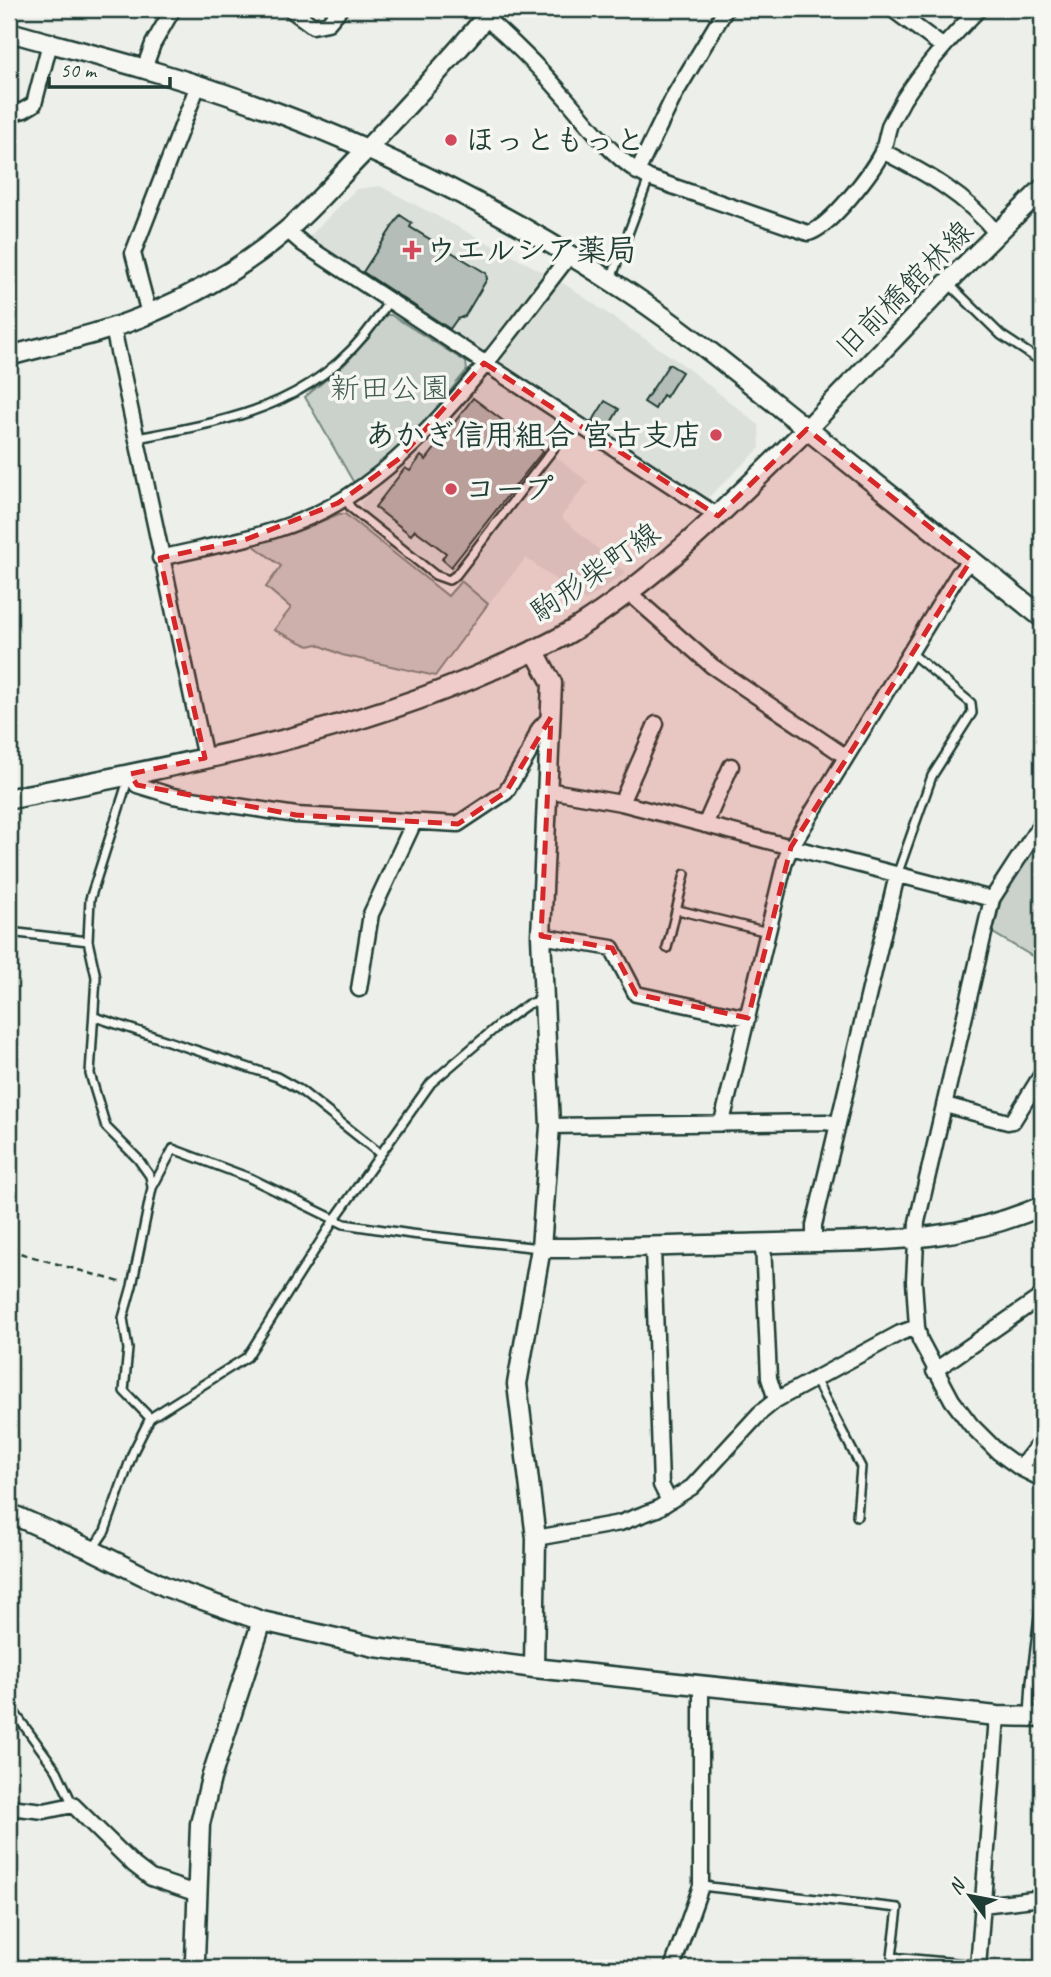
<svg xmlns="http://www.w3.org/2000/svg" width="1051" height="1977" font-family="Caveat,'Klee One',sans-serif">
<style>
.built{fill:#dce0db}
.green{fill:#cbd2cc;stroke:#758880;stroke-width:2}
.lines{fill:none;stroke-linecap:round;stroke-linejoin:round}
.stream{stroke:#6c7e77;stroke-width:4.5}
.building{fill:#b4bdb8;stroke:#1f3d34;stroke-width:2}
.service-casing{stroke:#1f3d34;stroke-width:12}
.minor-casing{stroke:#1f3d34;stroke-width:19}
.tertiary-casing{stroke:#1f3d34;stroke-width:23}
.secondary-casing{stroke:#1f3d34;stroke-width:24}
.path{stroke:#1f3d34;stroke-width:2.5;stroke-dasharray:7 5;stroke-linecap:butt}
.service{stroke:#f6f6f2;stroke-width:7}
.minor{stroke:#f6f6f2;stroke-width:14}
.tertiary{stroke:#f6f6f2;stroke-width:18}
.secondary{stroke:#f6f6f2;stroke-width:19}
.marked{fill:#d62828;fill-opacity:0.2;stroke:#d62828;stroke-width:5;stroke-dasharray:14 9;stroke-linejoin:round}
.poi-dot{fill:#d1495b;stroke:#f6f6f2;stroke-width:2.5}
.labels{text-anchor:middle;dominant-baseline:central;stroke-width:7;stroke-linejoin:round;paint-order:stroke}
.poi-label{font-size:30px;font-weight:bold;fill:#1f3d34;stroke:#f6f6f2;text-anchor:start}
.street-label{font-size:30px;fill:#1f3d34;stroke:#f6f6f2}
.park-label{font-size:30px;fill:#415b52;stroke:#f6f6f2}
</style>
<rect width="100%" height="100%" fill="#edefea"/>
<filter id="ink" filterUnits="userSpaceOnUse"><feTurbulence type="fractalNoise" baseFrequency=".0143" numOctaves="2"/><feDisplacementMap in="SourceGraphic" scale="14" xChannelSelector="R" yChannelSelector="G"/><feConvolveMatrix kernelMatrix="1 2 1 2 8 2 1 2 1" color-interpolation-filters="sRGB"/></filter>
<g filter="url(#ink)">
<path class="built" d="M380,186L560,281L682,364L759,425L760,448L710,496L704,498L574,414L547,450L588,482L561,517L626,573L585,601L526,558L488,604L448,570L441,571L362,510L361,502L423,449L464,403L497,357L476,347L306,240L356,189Z"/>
<path class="green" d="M386,315H391L466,362L467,370L413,437L355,485L305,397L346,363Z
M339,514H345L448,596L461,581L488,604L435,676L342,655L317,644L309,646L274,630L291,608L266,587L281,566L253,545L293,533Z
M1042,833V962L993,933L1001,900Z"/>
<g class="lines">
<path class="stream" d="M220,1967L261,1968"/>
</g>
<path class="building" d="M400,215L412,223L410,227L486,273L487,279L465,316L457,319L450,329L363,272Z
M669,364L682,372L666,397L663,395L655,409L644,402Z
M473,398L543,451L451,567L442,559L446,553L415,530L411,535L375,507L405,468L410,471L421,456L426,460Z
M605,401L619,409L606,431L592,422Z"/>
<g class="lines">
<g class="service-casing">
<path id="service" d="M611,279L649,178
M949,284L1001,335L1042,362
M137,438C246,418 326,402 389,301
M345,498L351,508L435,575L449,580L456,575L574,422
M129,777L90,899L88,941L96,977L90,1074L106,1127L138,1159L150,1176L152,1187
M897,875L932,776L972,713L971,703L910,652
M678,910L768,932
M9,932L88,941
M667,948L685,874
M95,1017L277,1077L300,1090L379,1153
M815,1379L861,1467L857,1516
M150,1418L124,1391L128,1349L123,1318L132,1286L152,1188L173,1149L250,1178L344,1224L411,1234L540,1248
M92,1550L105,1531L133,1452L150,1418L247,1357L334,1220L431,1083L500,1024L528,1004L543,1000
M9,1705L57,1771L73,1805
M1029,1716L1031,1682L1042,1591
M701,1886L898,1908L892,1957L978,1965"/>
</g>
<g class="minor-casing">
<path id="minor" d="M290,9L313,26L328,23L340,9
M892,9L942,46
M486,18C513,42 539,67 563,95C590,125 612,159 649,178L808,233C829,229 874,170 883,150C886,142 887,132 890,124C894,116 899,108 903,100C925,66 951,37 979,9
M144,69L153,44L173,9
M9,114L24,110L34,104L50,43
M882,151C926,173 966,195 997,234
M637,172L675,94L726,9
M287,230L303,244L718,516
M149,314L133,253L198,85
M113,328L205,758
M160,558C207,547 255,539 300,521C412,478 497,347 570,255
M628,592L712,666L845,756
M130,774L137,785L173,796L296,815L458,824L506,792L528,755L539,729L551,716
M547,790L621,803L992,899
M621,803L656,724
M1042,822L992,899L917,1222L914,1281L917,1327L920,1340L952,1400L971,1425L998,1452L1020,1468L1042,1479
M705,825L731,766
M541,936L612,948L636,994L748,1018
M359,989L371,914L414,822
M945,1105L1008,1122L1013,1121L1042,1074
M722,1122L785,861L791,847L959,573L971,560
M550,1126L826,1122L837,1124
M814,1242V1225L897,875
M763,1243L769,1378L776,1400
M653,1248L661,1485L669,1501
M934,1371L1042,1296
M1020,1468L1042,1440
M536,1538L620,1523L657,1509L692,1487L760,1413L776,1400L900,1333L917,1327
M9,1807L44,1811L73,1805L134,1865L151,1878L198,1894
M982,1905L1042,1898
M672,1968L701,1886V1686
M978,1968L997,1716"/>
</g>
<g class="tertiary-casing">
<path id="tertiary" d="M9,32C82,52 156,70 228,95C370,143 506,211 631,294C692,335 749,383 807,429L948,282L1042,189
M9,356C56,343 106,333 151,313C200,292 246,265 287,230C315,206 339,177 365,151C409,105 452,57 493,9
M541,1248C619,1248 697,1245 776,1243C871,1240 953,1245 1042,1206
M9,1513L92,1550L166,1587L262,1621L375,1647L534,1668L997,1716L1042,1717
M534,1668L536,1538L517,1384L541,1248L550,1126L541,936L552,683L534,650
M191,1968L195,1960L200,1824L211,1778L262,1621"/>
</g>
<g class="secondary-casing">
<path id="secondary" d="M9,799C171,766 337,738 489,671C518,658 548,646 575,629C662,575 734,500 807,429L1042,617"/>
</g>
<path class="path" d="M9,1250L120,1282"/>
<use href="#service" class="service"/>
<use href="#minor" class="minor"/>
<use href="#tertiary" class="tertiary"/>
<use href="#secondary" class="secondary"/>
</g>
</g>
<path class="marked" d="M484,363L718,516L807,429L971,560L791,847L748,1018L636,994L612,948L541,936L551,717L506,792L458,824L296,815L137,785L130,774L205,758L160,558L247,539L338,503L400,458Z"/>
<g class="poi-dot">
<circle cx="451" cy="140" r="7"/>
<path d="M408.5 239.5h7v7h7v7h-7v7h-7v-7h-7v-7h7z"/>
<circle cx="716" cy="435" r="7"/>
<circle cx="451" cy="489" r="7"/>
</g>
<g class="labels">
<g class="poi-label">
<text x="465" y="140">ほっともっと</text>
<text x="426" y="250">ウエルシア薬局</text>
<text x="702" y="435" text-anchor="end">あかぎ信用組合 宮古支店</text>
<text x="465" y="489">コープ</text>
</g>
<g class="street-label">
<text transform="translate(904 289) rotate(-45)">旧前橋館林線</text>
<text transform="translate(595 572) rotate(-35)">駒形柴町線</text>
</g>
<g class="park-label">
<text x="390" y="388">新田公園</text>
</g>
</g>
<rect width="1051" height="1977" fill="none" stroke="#f6f6f2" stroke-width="35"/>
<rect x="18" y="18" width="1016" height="1942" fill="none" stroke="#1f3d34" stroke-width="2.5" filter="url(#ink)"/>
<g transform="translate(970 1896) rotate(302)" stroke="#f6f6f2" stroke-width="5" paint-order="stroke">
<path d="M0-5L12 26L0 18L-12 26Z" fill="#1f3d34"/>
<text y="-10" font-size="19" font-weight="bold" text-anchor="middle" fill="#1f3d34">N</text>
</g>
<path d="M49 77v10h121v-10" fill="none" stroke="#1f3d34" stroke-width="3.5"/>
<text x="60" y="77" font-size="21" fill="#1f3d34" stroke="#f6f6f2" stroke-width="5" paint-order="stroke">50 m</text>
</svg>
